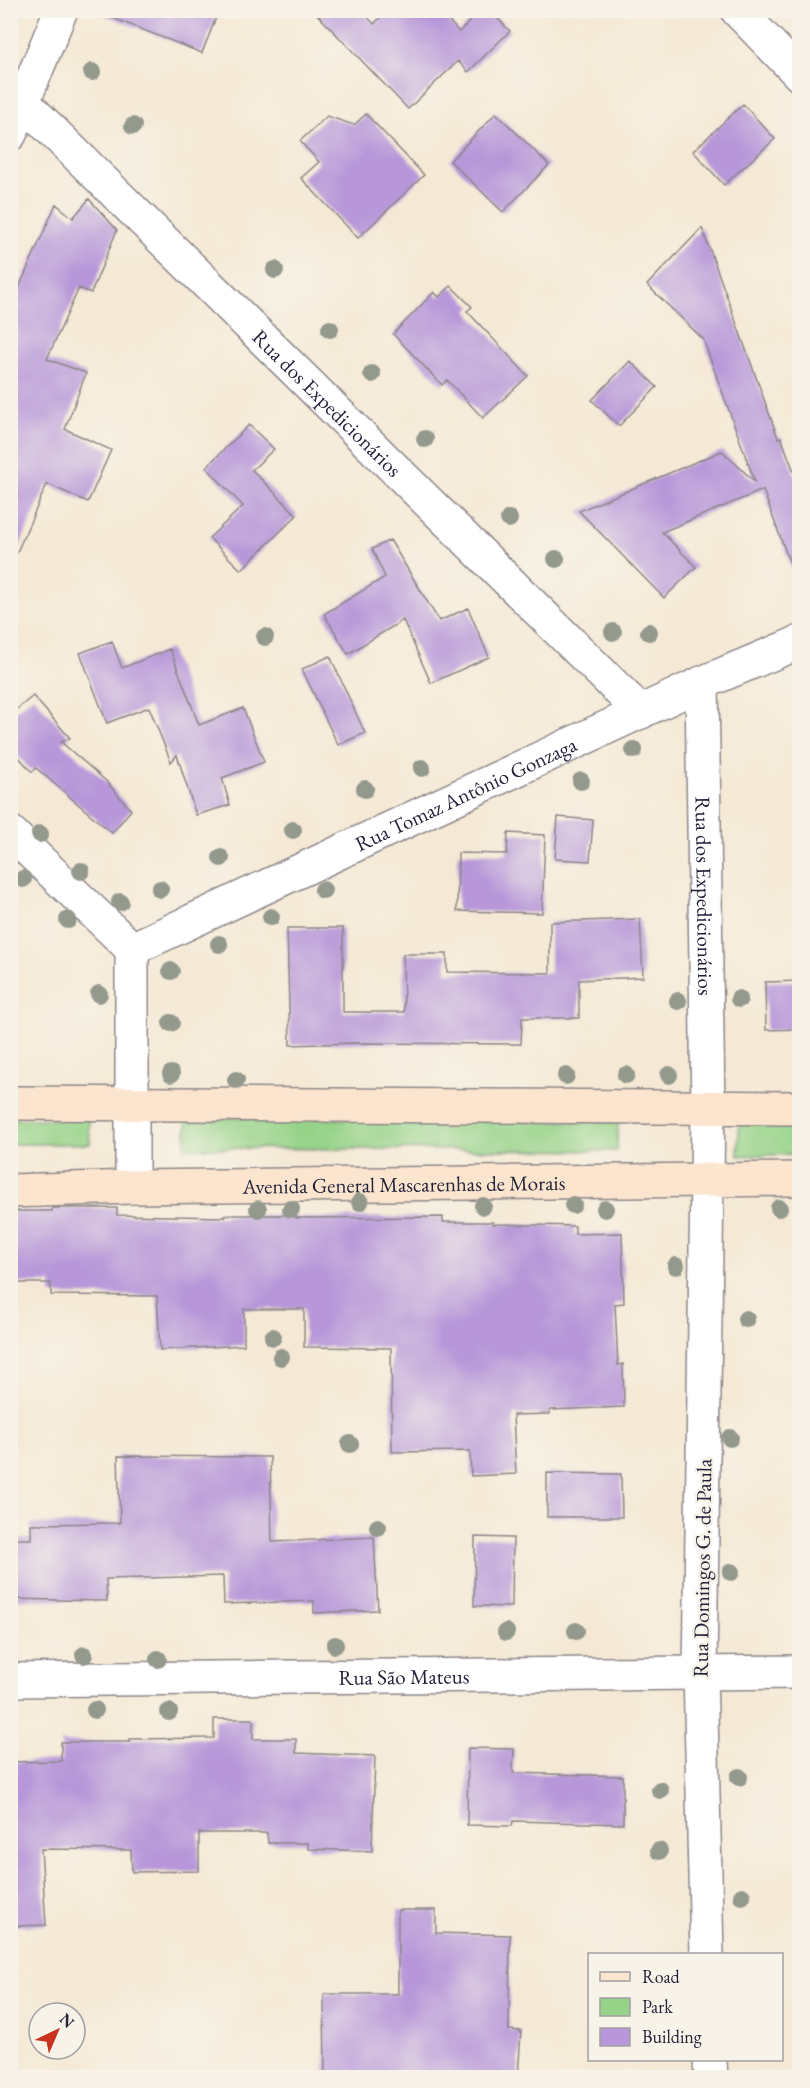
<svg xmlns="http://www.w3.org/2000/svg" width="810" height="2088" font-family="'EB Garamond',serif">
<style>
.green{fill:#96d388;stroke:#5c7a62;stroke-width:1.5}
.building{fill:#b797d9}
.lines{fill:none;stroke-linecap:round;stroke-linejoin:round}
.street-casing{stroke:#8c8688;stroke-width:36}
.secondary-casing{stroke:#8c8688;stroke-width:36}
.street{stroke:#fff;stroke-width:33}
.secondary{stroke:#fce5cf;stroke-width:33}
.tree{fill:#94998d}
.labels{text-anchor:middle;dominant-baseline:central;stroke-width:5;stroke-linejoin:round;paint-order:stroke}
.street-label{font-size:21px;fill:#22223b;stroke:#f7f3e8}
</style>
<rect width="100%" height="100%" fill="#f7f3e8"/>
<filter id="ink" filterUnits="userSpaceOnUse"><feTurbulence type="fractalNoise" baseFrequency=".0167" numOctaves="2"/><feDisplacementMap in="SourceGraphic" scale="12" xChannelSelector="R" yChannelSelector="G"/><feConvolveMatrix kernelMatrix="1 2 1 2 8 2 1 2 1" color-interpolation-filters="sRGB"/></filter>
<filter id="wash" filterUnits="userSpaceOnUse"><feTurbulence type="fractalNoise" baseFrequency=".008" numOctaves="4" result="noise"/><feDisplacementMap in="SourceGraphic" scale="24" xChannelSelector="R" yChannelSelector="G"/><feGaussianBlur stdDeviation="1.35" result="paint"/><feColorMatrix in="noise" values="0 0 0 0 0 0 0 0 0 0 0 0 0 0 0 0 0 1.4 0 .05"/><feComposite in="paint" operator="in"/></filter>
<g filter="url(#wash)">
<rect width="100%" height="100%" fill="#f5e9d5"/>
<path class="green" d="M187,1117L618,1122L617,1151L185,1148Z
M11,1119H89L90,1144H11Z
M799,1123V1154L738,1156L739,1124Z"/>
<g id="blocks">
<path class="building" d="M100,10H219L202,53L100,13Z
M313,10H361L374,24L388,10H439L459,32L481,10H489L510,31L468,72L458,61L408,109Z
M743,104L775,139L724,185L693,151Z
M496,113L549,165L503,212L450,161Z
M366,114L424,175L358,238L301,178L319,162L300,141L327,116L354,125Z
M89,199L117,230L91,293L79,288L47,359L86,373L65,429L111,450L88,502L47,484L10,568V308L56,204L73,218Z
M702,228L778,438L781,437L800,488V579L796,580L763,490L662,532L696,567L664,598L579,511L722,451L755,482L703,339L647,285Z
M451,286L472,307L467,311L528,376L483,418L447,380L442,385L393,334L434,292L439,297Z
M630,361L657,387L619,426L592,400Z
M249,425L274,449L252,470L297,515L241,570L209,538L243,506L206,467Z
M390,540L439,621L468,608L489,657L431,683L403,620L348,654L324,614L385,577L372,549Z
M112,641L122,668L170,649L199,725L243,708L264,762L222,778L230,805L196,815L177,755L171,762L149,707L107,723L80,653Z
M330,656L365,733L338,745L302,669Z
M33,696L70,738L61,742L106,781L131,810L112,833L36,768L32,772L10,747V715Z
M558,817L593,820L590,861L555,859Z
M508,833L545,835L542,913L457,911L458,853L507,854Z
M640,919L643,977L579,980V1018H522L521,1044L355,1043L290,1045L287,928H343V1012H404L403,954H447V972L550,973V922Z
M800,981V1029L766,1030L765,982Z
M52,1208H117V1215L224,1217V1215H296V1218L443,1217V1222H493V1224L575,1226V1234L622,1233L624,1303L615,1304L618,1365L623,1364L624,1407L550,1410V1414L513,1415L516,1474L471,1476L470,1451L392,1452L391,1348L304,1347V1309H244V1345L160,1350L157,1296L51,1295V1283H10V1211H52Z
M118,1456L270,1457L272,1542L374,1537L378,1610L314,1613V1601L224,1604L223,1576L106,1579L107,1601L10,1599V1539H31V1524L120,1523Z
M547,1473L621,1474L622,1517H547Z
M475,1537L513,1538L512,1607L474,1606Z
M214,1719H253V1739H296V1753L375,1756L372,1851L308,1849V1843H268L267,1833H199V1871L132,1872L131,1850L41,1849L46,1925L15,1926L10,1823V1762L61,1761V1742H130V1739L214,1738Z
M468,1748L514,1749L513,1773L623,1776V1824L513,1821L512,1826L467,1825Z
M398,1910H436V1933L510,1935L509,2030L521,2031L518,2078H325L324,1994H398Z"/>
</g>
</g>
<g filter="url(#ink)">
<use href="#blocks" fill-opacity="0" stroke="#8c8688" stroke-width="1.5"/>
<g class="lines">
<g class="street-casing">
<g id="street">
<path d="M737,10L800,75"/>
<path id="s1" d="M10,102H23L641,712"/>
<path d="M10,134L61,10"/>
<path id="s2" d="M702,683L708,1109L700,1673L707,1954"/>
<path d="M10,832L132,949V1187"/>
<path id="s3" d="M132,949L702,683L800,642"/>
<path id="s4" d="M10,1680L800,1672"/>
<path d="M710,2060L711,2078"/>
</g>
</g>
<g class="secondary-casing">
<g id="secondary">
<path d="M10,1103L800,1108"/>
<path id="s5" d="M10,1191L132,1187L800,1179"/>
</g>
</g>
<use href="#street" class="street"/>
<use href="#secondary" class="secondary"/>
</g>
<g class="tree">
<circle cx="92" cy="72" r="9"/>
<circle cx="133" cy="126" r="9"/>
<circle cx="275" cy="270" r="9"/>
<circle cx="330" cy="329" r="9"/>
<circle cx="372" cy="374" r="9"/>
<circle cx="425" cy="439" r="9"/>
<circle cx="509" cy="519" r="9"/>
<circle cx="556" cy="559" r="9"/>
<circle cx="613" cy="632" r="9"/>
<circle cx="649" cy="632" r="9"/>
<circle cx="265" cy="637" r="9"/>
<circle cx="634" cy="750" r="9"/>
<circle cx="422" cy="768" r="9"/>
<circle cx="581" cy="781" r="9"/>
<circle cx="365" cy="789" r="9"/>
<circle cx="293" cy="830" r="9"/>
<circle cx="40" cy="834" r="9"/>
<circle cx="221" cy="858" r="9"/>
<circle cx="81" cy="871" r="9"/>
<circle cx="23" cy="879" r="9"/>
<circle cx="160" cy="889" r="9"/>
<circle cx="323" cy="890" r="9"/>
<circle cx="120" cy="902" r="9"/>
<circle cx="271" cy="917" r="9"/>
<circle cx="68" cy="920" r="9"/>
<circle cx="219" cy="944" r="9"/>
<circle cx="171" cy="971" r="9"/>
<circle cx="99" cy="994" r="9"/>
<circle cx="739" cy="999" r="9"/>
<circle cx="678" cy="1001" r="9"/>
<circle cx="171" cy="1023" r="9"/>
<circle cx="171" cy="1074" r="9"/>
<circle cx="626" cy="1075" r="9"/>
<circle cx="669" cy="1075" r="9"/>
<circle cx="566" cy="1076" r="9"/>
<circle cx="236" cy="1080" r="9"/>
<circle cx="360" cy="1202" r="9"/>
<circle cx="573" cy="1205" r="9"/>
<circle cx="483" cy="1206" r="9"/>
<circle cx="779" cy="1208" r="9"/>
<circle cx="258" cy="1209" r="9"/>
<circle cx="291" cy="1209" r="9"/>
<circle cx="605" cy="1209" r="9"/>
<circle cx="676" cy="1266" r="9"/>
<circle cx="746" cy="1319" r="9"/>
<circle cx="273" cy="1337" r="9"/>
<circle cx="281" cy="1357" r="9"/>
<circle cx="730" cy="1438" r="9"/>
<circle cx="350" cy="1444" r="9"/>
<circle cx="378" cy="1527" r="9"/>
<circle cx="731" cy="1572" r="9"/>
<circle cx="576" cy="1631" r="9"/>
<circle cx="506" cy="1632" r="9"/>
<circle cx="335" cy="1645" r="9"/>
<circle cx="84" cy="1655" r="9"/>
<circle cx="158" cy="1659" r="9"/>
<circle cx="95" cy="1710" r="9"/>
<circle cx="169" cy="1712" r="9"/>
<circle cx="739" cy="1777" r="9"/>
<circle cx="660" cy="1790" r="9"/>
<circle cx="659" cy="1851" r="9"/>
<circle cx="742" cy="1896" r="9"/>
</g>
</g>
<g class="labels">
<g class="street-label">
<text stroke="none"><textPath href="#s1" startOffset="441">Rua dos Expedicionários</textPath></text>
<text stroke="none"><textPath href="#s3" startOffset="368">Rua Tomaz Antônio Gonzaga</textPath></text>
<text stroke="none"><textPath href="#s2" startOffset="213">Rua dos Expedicionários</textPath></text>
<text stroke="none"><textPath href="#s5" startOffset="394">Avenida General Mascarenhas de Morais</textPath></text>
<text transform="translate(702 1568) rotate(-89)">Rua Domingos G. de Paula</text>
<text stroke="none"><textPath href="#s4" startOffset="394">Rua São Mateus</textPath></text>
</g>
</g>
<rect width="810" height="2088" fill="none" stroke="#f7f3e8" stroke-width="36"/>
<rect x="588" y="1953" width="195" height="108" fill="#f7f3e8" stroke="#a29fa3" stroke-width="1.5"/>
<rect x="600" y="1972" width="30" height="9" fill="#fce5cf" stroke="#a29fa3" stroke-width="1.5"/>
<text x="642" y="1983" font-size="18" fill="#22223b">Road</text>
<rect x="600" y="1998" width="30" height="18" fill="#96d388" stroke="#a29fa3" stroke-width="1.5"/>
<text x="642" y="2013" font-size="18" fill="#22223b">Park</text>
<rect x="600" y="2028" width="30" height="18" fill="#b797d9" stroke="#a29fa3" stroke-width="1.5"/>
<text x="642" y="2043" font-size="18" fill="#22223b">Building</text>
<g transform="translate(57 2031) rotate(44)"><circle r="28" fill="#f7f3e8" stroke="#a29fa3" stroke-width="1.5"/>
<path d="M0-4.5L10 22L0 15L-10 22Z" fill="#c8321e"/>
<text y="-9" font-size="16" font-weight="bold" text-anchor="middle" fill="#22223b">N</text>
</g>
</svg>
